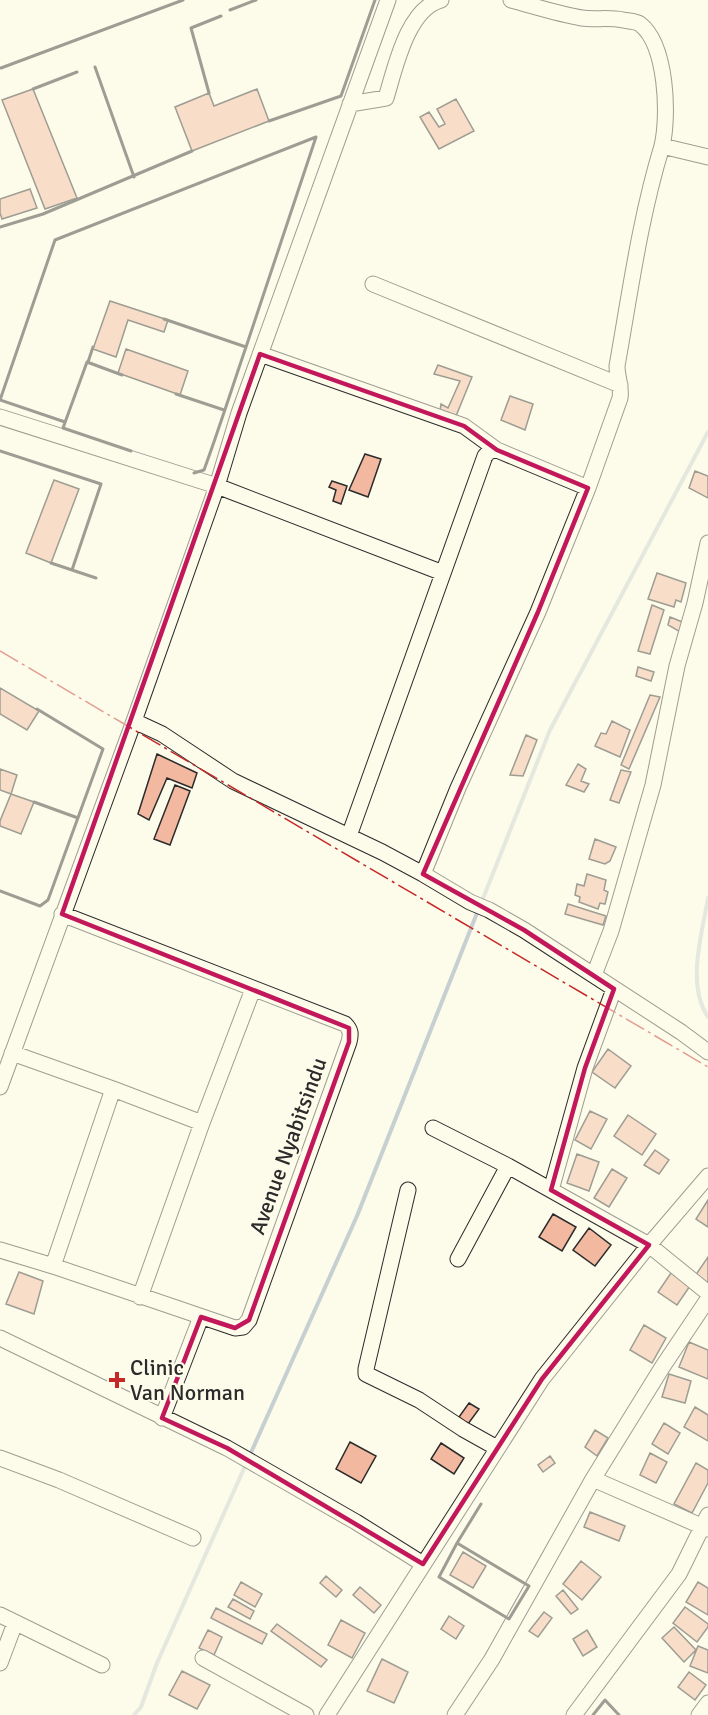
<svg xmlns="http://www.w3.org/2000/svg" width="708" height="1715" font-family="Signika,sans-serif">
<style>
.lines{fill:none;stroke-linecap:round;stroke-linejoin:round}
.stream{stroke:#c7d0d0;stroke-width:4}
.building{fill:#f2b8a0;stroke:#2b2b2b;stroke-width:1.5}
.minor-casing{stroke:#2b2b2b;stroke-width:17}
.minor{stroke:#fdfbea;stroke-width:15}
.wall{stroke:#2b2b2b;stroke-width:3}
.power{stroke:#c62828;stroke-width:1.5;stroke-dasharray:21 4.5 3 4.5;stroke-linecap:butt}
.marked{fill:none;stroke:#c2185b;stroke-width:4.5;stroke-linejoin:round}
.poi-dot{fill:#c62828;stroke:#fdfbea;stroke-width:2}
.labels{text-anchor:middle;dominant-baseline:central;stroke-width:4.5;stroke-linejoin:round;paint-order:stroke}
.street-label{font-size:22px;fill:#2b2b2b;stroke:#fdfbea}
.poi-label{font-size:22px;fill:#2b2b2b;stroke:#fdfbea;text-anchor:start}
</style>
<rect width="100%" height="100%" fill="#fdfbea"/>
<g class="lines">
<path class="stream" d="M708,898C702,935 686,984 708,1017
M482,901L550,730L708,432
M249,1457L357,1216L479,908
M134,1715L141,1707L157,1663L246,1464"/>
</g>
<path class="building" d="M33,89L77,198L45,209L2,100Z
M257,89L269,121L192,151L175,107L209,93L214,106Z
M456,99L474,131L439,149L420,117L429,112L439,127L445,124L437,109Z
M30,189L37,208L2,219L0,213V199Z
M110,301L168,320L164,332L128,320L116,357L93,349Z
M126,349L188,371L180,395L118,373Z
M438,365L472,377L456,416L440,411L441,404L448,408L460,381L434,374Z
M510,396L533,404L525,430L501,420Z
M365,454L381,459L368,497L349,490Z
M695,471L708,476V498L689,488Z
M54,480L79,489L51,563L26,553Z
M332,481L347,486L341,504L333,501L336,490L329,487Z
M657,573L686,583L681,602L676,600L674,607L648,599Z
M652,605L664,610L650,654L638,651Z
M670,617L685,623L682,633L668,625Z
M638,667L654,672L651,681L636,676Z
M0,688L39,711L27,730L0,714Z
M650,695L660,697L629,769L621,765Z
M612,721L630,730L620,757L595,746L601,733L606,734Z
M526,735L537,740L523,776L510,775Z
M157,754L197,773L192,788L167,778L149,820L138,814Z
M578,764L586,769L581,781L589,784L584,792L566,785Z
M0,769L17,775L11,794L0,790Z
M621,770L631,772L619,803L610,800Z
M175,785L190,791L170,845L154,839Z
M11,794L34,802L21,834L0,826V821Z
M595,839L616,847L610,861L605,864L589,859Z
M587,874L606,880L604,890L608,892L605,904L600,903L598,909L579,902L580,897L575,895L577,884L584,886Z
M568,904L606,916L603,925L565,914Z
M608,1049L631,1066L615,1088L592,1072Z
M590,1111L607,1119L591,1149L575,1140Z
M628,1115L656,1134L642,1155L614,1136Z
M655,1150L669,1160L659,1174L644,1165Z
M577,1154L599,1162L589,1191L567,1183Z
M612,1169L627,1178L609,1207L594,1198Z
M708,1200V1227L696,1219Z
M553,1214L576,1227L562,1251L539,1237Z
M589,1228L611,1245L595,1266L573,1250Z
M708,1257V1281L706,1283L695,1276Z
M19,1272L43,1281L34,1314L6,1304Z
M671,1273L690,1286L677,1305L658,1292Z
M644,1325L666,1338L652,1363L630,1350Z
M689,1342L708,1350V1379L679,1367Z
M669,1374L691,1381L685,1403L662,1397Z
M469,1403L479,1409L468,1424L459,1417Z
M695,1407L708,1415V1441L684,1427Z
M664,1423L680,1433L668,1454L652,1444Z
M595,1430L608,1438L597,1456L585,1447Z
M350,1442L376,1456L361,1483L336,1469Z
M441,1443L464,1458L454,1474L431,1459Z
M650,1453L667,1462L656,1483L640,1475Z
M550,1456L555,1463L543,1472L538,1465Z
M696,1463L708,1470V1483L692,1513L674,1504Z
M590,1512L625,1526L619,1541L584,1527Z
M463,1552L486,1566L473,1588L450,1575Z
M581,1561L601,1577L582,1600L563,1584Z
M326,1576L342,1590L336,1597L320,1583Z
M241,1582L262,1594L255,1607L234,1595Z
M698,1582L708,1588V1615L686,1602Z
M360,1587L381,1605L374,1613L353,1595Z
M563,1590L578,1609L571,1614L556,1596Z
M233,1599L254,1611L250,1619L228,1607Z
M685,1607L708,1624V1627L697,1642L673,1623Z
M216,1608L267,1634L262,1644L211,1618Z
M544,1612L552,1618L538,1637L529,1631Z
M449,1616L464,1626L456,1639L441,1629Z
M341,1620L365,1633L352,1658L328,1645Z
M277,1624L327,1660L321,1667L271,1631Z
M674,1627L696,1650L684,1662L662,1638Z
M208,1630L222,1637L214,1655L199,1648Z
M587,1630L597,1647L583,1656L573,1639Z
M698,1646L708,1650V1673L690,1666Z
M382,1659L408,1672L394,1703L367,1691Z
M182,1671L210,1685L197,1709L169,1695Z
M689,1672L706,1685L695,1700L678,1687Z"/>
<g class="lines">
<g class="minor-casing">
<path id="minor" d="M511,0C534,6 558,14 582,18C595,20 609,17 623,20C628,21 636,21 640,24C667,45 669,116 662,146
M350,104L386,98C395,69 407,9 441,0
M373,284L620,385
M260,354L464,426L497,450
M0,417L217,486L443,573
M134,721L162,734L233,781L382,852L423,874L470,902L489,910L524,930L681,1032L708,1052
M349,836L485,456L490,451L497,450L588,488
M423,874L458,788L538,612L588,488L620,398C622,387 617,377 617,366C630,293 640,218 662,146L708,157
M594,975L611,931L653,785L677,666L695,603L708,543
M12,1053L113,1089L202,1123
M0,1087L134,721L217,486L239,413L388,0
M433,1128L508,1166L649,1245L708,1293
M408,1190L366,1369V1374L419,1400L463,1429L497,1448
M551,1190L585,1068L614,989
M0,1250L53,1266L235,1328L243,1327L249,1320L349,1042C351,1034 351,1030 345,1024L62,914
M458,1259L508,1166
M53,1266L113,1089
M140,1297L202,1123L253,989
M0,1338L227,1448L356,1522L423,1564
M162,1418L201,1317
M0,1458L59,1480L193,1538
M593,1479L708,1529
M0,1615L102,1665
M203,1658L306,1715
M0,1663L15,1623
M327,1715L542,1379L649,1245L708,1176
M455,1715L492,1659L593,1479L663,1366L708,1299
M574,1715L679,1574L708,1515
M699,1715L708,1703"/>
</g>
<use href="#minor" class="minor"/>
<path class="wall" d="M230,10L256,0
M95,67L134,177
M1,68L183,0
M33,89L77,72
M209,93L191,28L221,16
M269,121L341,96L375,0
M0,227L43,214L192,151
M164,319L246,347C232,388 219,429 204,470L194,473
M88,362L93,347
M122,375L87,362L63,428L131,451
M176,394L224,410
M65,422L0,400L55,240L316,137L246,347
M0,451L101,484L72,570L51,563
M72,570L96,578
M34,802L78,818
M0,891L40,906L48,900L103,749L37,709
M457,1543L529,1586L509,1619L439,1577Z
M457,1543L481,1504
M593,1715L605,1700L619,1715"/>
<path class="power" d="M0,651L708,1067"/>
</g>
<path d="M0 0H708V1715H0ZM260,354L464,426L497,450L588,488L538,612L423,874L524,930L614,989L585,1068L551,1190L649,1245L542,1379L423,1564L227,1448L162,1418L201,1317L235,1328L249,1320L349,1042V1028L62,914Z" fill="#fdfbea" fill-opacity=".55" fill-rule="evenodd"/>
<path class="marked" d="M260,354L464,426L497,450L588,488L538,612L423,874L524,930L614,989L585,1068L551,1190L649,1245L542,1379L423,1564L227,1448L162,1418L201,1317L235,1328L249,1320L349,1042V1028L62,914Z"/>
<path class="poi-dot" d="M114 1371h6v6h6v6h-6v6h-6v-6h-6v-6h6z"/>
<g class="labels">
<g class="street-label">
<text transform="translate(288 1146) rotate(-70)">Avenue Nyabitsindu</text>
</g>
<g class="poi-label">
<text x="130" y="1367">Clinic<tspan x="130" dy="25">Van Norman</tspan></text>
</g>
</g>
</svg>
